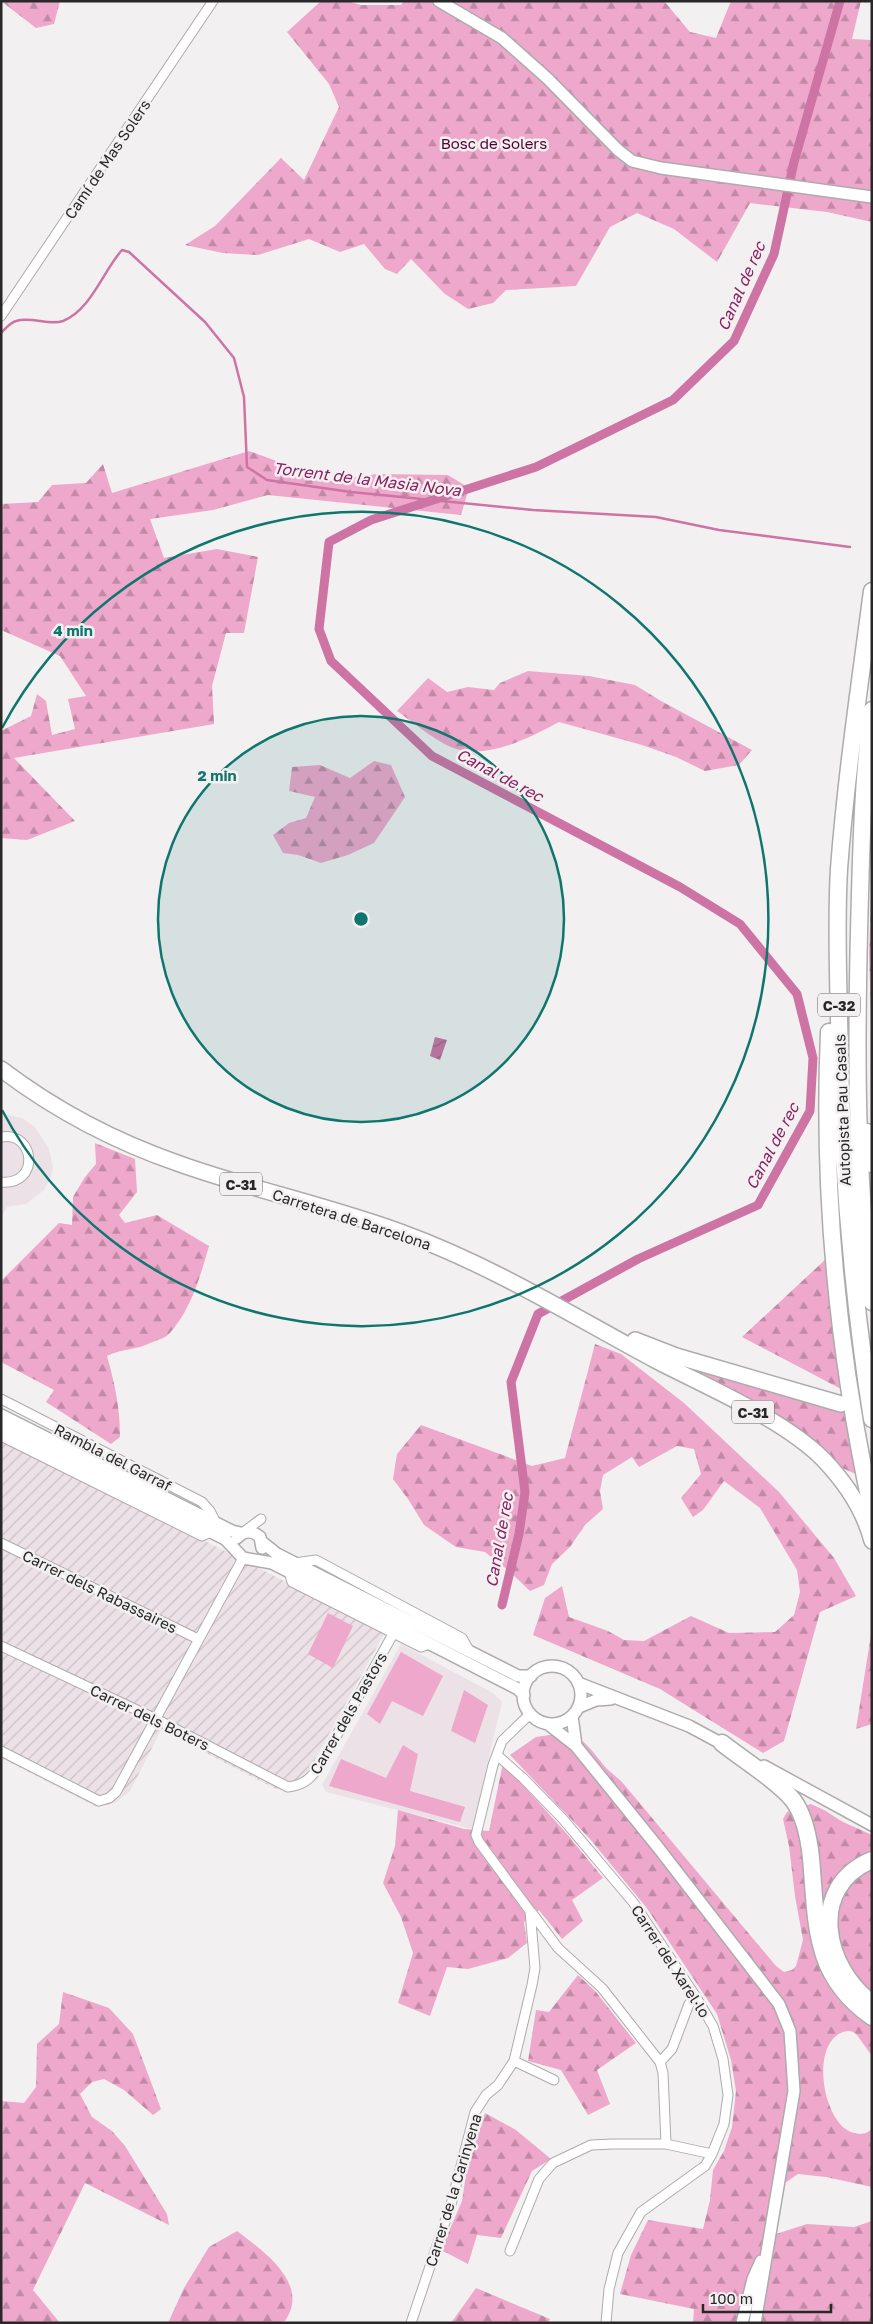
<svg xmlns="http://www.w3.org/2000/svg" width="873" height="2324" font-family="'Golos Text',sans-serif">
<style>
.built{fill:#ece1e6}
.industrial{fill:url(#industrial-furrows)}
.forest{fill:url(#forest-firs)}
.pitch{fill:#eea8cb}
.water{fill:url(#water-waves)}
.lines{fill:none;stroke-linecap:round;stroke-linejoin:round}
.stream{stroke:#cd74a4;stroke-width:2.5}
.canal{stroke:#cd74a4;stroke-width:9}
.minor-casing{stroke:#aeabac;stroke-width:11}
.tertiary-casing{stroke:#aeabac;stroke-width:14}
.trunk-casing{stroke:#aeabac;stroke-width:18}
.motorway-casing{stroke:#aeabac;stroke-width:19}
.minor{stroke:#fff;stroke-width:9}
.tertiary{stroke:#fff;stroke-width:11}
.trunk{stroke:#fff;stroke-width:15}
.motorway{stroke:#fff;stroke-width:16}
.ring{fill:none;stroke:#0f766e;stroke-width:2.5}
.labels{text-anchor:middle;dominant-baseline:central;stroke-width:5;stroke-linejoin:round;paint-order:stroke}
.shield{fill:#f3f0f1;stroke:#666464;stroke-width:1}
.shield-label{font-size:14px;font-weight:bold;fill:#292828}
.park-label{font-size:15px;fill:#510035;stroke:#f3f0f1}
.street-label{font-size:15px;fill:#292828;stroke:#f3f0f1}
.water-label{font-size:16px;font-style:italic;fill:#8b2162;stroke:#f3f0f1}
.centre{fill:#0f766e;stroke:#f3f0f1;stroke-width:2.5}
.ring-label{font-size:15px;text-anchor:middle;font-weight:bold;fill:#0f766e;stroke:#f3f0f1;stroke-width:5;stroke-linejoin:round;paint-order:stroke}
</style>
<defs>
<pattern id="industrial-furrows" width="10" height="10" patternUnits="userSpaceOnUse" patternTransform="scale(1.25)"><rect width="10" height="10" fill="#ece1e6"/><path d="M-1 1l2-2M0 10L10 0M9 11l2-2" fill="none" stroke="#cac1c5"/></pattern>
<pattern id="forest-firs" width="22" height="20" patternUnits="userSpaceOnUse" patternTransform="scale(1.25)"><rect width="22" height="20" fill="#eea8cb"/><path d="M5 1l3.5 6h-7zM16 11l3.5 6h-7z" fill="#c189a5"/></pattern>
<pattern id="water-waves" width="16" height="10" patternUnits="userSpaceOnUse" patternTransform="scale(1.25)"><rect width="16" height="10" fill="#cd74a4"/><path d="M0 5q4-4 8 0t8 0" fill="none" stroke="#a65f86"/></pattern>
</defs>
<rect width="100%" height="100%" fill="#f3f0f1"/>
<path class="built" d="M8,1115L22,1118L35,1127L49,1149L53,1168L50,1179L44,1190L26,1204L7,1207L1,1218V1117Z
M401,1644L493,1693L502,1702L472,1829L326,1792L322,1785Z"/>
<path class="industrial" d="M1,1438L385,1632L299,1789H276L161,1730L130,1791L115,1803L97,1807L1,1758Z"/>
<path class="forest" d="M1,1H60L54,24L36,28Z
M321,1H347L361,5H401L404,1H664L690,32L716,38L731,1H861L852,39L872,40V222L827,212L750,203L717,262L674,229L637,213L610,227L576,286L506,290L493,303L468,309L445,294L411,259L397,274L385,269L364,244L340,252L309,239L258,255L223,253L185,245L215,226L281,158L304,180L339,107L329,84L287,32Z
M249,451L331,481L377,474L448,475L469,488L461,515L268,495L213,510L150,519L164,558L217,549L258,557L244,633H226L212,686L214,724L14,758L75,821L27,840L1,838V731L31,716L37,694L46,701L52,735L75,729L68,699L86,696L60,656L1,630V504L38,502L52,485L86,483L103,464L112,493Z
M528,671L589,676L635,685L661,701L752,750L739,765L705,771L676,757L642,745L559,722C531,737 493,757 460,750C441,746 414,723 397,711L428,678L447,692L468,687L494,690L500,683Z
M374,761L391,765L405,797L374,843L348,855L321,863L298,855L283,853L273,835L289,823L306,818L315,797L289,791L292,767L320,765L350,778Z
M871,897H872V1050L869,954Z
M95,1143L135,1159L137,1192L119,1215L125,1223L157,1215L209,1246C200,1277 191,1310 169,1334C164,1339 154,1341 148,1344C135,1350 120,1349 107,1356C115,1384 120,1408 120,1437L111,1444L46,1402L54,1390L1,1362V1281L59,1223L72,1225L73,1197L85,1177L96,1164Z
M827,1258L843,1390L742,1337Z
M595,1344L621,1354L684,1403L779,1492L834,1558L856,1596L820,1612L784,1741L763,1753L660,1689L533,1635L545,1598L562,1586L569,1617L608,1631L624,1640L644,1641L691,1616L729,1633L775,1632L794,1615L800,1592L797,1570L760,1508L724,1481L703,1510L693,1517L681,1498L701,1474L694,1449L677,1446L639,1467L632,1457L603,1475L600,1491L603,1509L585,1525L570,1547L552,1564L544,1585L530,1591L509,1571L485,1552L456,1547L424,1525L408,1499L393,1479L397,1454L421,1425L532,1466L565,1458Z
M699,1368L847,1411L858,1475L833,1464L692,1372Z
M872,1628V1724L856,1729Z
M569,1732C586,1740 595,1755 606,1768C611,1773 617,1777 622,1782L776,1966L784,1972L792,1970L796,1966L803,1940L795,1896L789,1846L783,1819L787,1812L811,1804L826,1811L841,1821L872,1835V2056L857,2035C853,2031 849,2030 843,2032C809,2044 823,2126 854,2133C861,2135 868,2134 872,2128V2187L826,2177L798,2174L785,2183L776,2234L807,2224L854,2227L872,2221V2323H693L694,2309L620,2294L631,2255L648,2220L703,2229L710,2200L713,2170L724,2151L732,2127L736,2091L731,2060L717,2014L646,1907L590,1839L510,1755L536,1737Z
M503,1763L567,1834L603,1878L572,1900L583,1921L562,1939L539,1910L524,1922L527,1943L508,1958L468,1969L447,1967L430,2016L398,2003L413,1953L401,1917L383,1883L395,1846L398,1810L464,1829L489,1831Z
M578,1975L596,1992L636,2043L597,2070L610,2104L588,2115L561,2070L528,2061L536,2010L549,2012Z
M63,1992L109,2008L133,2034L161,2109L153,2115L124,2090L104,2079L92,2082L80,2094L92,2117L112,2131L125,2146L167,2214L169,2225L85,2183L33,2290L60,2323H1V2101L24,2103L36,2087L37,2044L59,2024Z
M485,2113L516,2130L551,2159L532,2171L501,2238L477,2235L468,2264L441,2250L462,2201L467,2168Z
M237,2231C263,2251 311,2284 285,2321L270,2323H168L184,2288L209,2247Z
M476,2288L550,2319L548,2323H451Z"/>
<path class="pitch" d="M328,1613L353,1626L333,1668L308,1654Z
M401,1652L443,1676L423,1716L392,1701L380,1724L367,1714Z
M464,1690L488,1705L475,1743L451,1731Z
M403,1745L418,1754L410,1791L465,1807L460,1822L329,1786L341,1759L386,1778Z"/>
<path class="water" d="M435,1037L447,1040L440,1060L430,1056Z"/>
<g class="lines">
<path class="stream" d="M1,333C5,329 11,322 16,321C31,316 49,326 63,321C91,310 103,271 122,250L129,252L205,322L234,358L244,397L247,467L267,480L351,492L533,510L656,517L719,530L850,547"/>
<path class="canal" d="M502,1605L519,1534L525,1492L511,1382L538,1314L638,1259L758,1205L810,1111L813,1058L797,994L740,924L680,887L432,756L331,661L319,629L329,542L371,520L536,467L673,400L734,341L774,254L794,162L840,1"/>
<g class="minor-casing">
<path id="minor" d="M1,316L213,1
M1,1137C36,1131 40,1186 1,1182
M1,1399L202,1502L210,1511L216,1523
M1,1436L202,1536L211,1532
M245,1531L261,1519
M1,1543L198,1639
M295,1563L316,1560L462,1638L470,1652
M289,1572L292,1582L421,1647L429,1644
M1,1646L156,1719L288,1787C304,1785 310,1779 319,1767L393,1634
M1,1751L99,1801L109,1798L116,1792L243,1558
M497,1755L523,1778L562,1818L633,1902L696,1997L713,2026L723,2059L728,2095L724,2124L712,2154L705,2166L641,2212L618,2253L609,2289L606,2323
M532,1913L558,1948L602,1988L660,2062L663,2073L666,2144
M514,2061L554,2080
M660,2062L672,2049L689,2004L696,1997
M510,2251L539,2179L553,2163L591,2145L613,2144H666L712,2154
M411,2323L452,2201L475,2112L486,2095L498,2085L514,2061L532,1985L535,1968L530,1911L479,1842L476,1835L493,1765L502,1741L530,1714"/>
</g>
<g class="tertiary-casing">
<path id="tertiary" d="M439,1L502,38L547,78L618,150L632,161L661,168L872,197
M1,1415L232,1531L241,1533
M1,1426L225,1539L243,1558L272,1563L518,1689L524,1695
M237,1538C244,1530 252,1530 260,1537L262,1548
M262,1542L277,1554L518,1676H531
M523 1695a29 29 0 1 1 58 0a29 29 0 1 1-58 0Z
M578,1683L689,1726L728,1747
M579,1707L596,1700L611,1699
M572,1716L576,1746
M548,1724L576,1746L657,1846L779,2004L790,2031L794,2091L755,2323
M764,1766L872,1825
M742,2323L753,2279L761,2261"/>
</g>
<g class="trunk-casing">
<path id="trunk" d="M1,1069C55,1110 116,1142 180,1164C253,1190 330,1206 403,1233C493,1266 573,1316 657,1361C707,1387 783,1419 823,1459C845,1482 864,1510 872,1541
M635,1340L676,1356L841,1404"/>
</g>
<g class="motorway-casing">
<path id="motorway" d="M872,591C860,683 846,776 839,869C836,919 838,969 839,1019C841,1154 851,1286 872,1419
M872,710C862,784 861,858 859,932C856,1057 856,1179 872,1302
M829,1032C822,1192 838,1354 872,1511
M867,1132L872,1164
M722,1743C742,1759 778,1781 793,1800C805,1816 809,1839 811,1858C817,1923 812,1975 872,2017
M872,1860C807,1887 824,1968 872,2003"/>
</g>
<use href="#minor" class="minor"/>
<use href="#tertiary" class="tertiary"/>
<use href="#trunk" class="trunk"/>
<use href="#motorway" class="motorway"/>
</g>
<circle cx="361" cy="919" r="203" fill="#0f766e" fill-opacity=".12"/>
<g class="ring">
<circle cx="361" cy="919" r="203"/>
<path d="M2 728A407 407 0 1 1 2 1110"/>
</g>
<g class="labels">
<g class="shield">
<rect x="818" y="993.5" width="42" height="23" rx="4"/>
<rect x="220" y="1172.5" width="42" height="23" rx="4"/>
<rect x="732" y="1400.5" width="42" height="23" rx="4"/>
</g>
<g class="shield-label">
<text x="839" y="1005">C-32</text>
<text x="241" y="1184">C-31</text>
<text x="753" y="1412">C-31</text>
</g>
<g class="park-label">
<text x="494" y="143">Bosc de Solers</text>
</g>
<g class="street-label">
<text transform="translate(107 159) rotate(-56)">Camí de Mas Solers</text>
<text transform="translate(842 1110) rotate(-92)">Autopista Pau Casals</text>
<text transform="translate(352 1219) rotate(18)">Carretera de Barcelona</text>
<text transform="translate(113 1457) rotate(27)">Rambla del Garraf</text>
<text transform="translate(100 1591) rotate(26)">Carrer dels Rabassaires</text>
<text transform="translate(348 1713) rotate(-60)">Carrer dels Pastors</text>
<text transform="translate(150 1717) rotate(26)">Carrer dels Boters</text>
<text transform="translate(671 1961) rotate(57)">Carrer del Xarel·lo</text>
<text transform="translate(453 2190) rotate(-73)">Carrer de la Carinyena</text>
</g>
<g class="water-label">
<text transform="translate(741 286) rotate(-66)">Canal de rec</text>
<text transform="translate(367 479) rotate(7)">Torrent de la Masia Nova</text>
<text transform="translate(500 775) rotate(28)">Canal de rec</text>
<text transform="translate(772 1146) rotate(-62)">Canal de rec</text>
<text transform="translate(499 1540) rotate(-80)">Canal de rec</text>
</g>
</g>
<circle cx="361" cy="919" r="8" class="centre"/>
<g class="ring-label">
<text x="73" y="636">4 min</text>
<text x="217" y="781">2 min</text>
</g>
<rect width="873" height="2324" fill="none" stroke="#292828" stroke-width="5"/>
<path d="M703 2304v8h128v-8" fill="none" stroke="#292828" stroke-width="2.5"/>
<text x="710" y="2304" font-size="15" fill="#292828" stroke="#f3f0f1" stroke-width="4" paint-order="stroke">100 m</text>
</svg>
